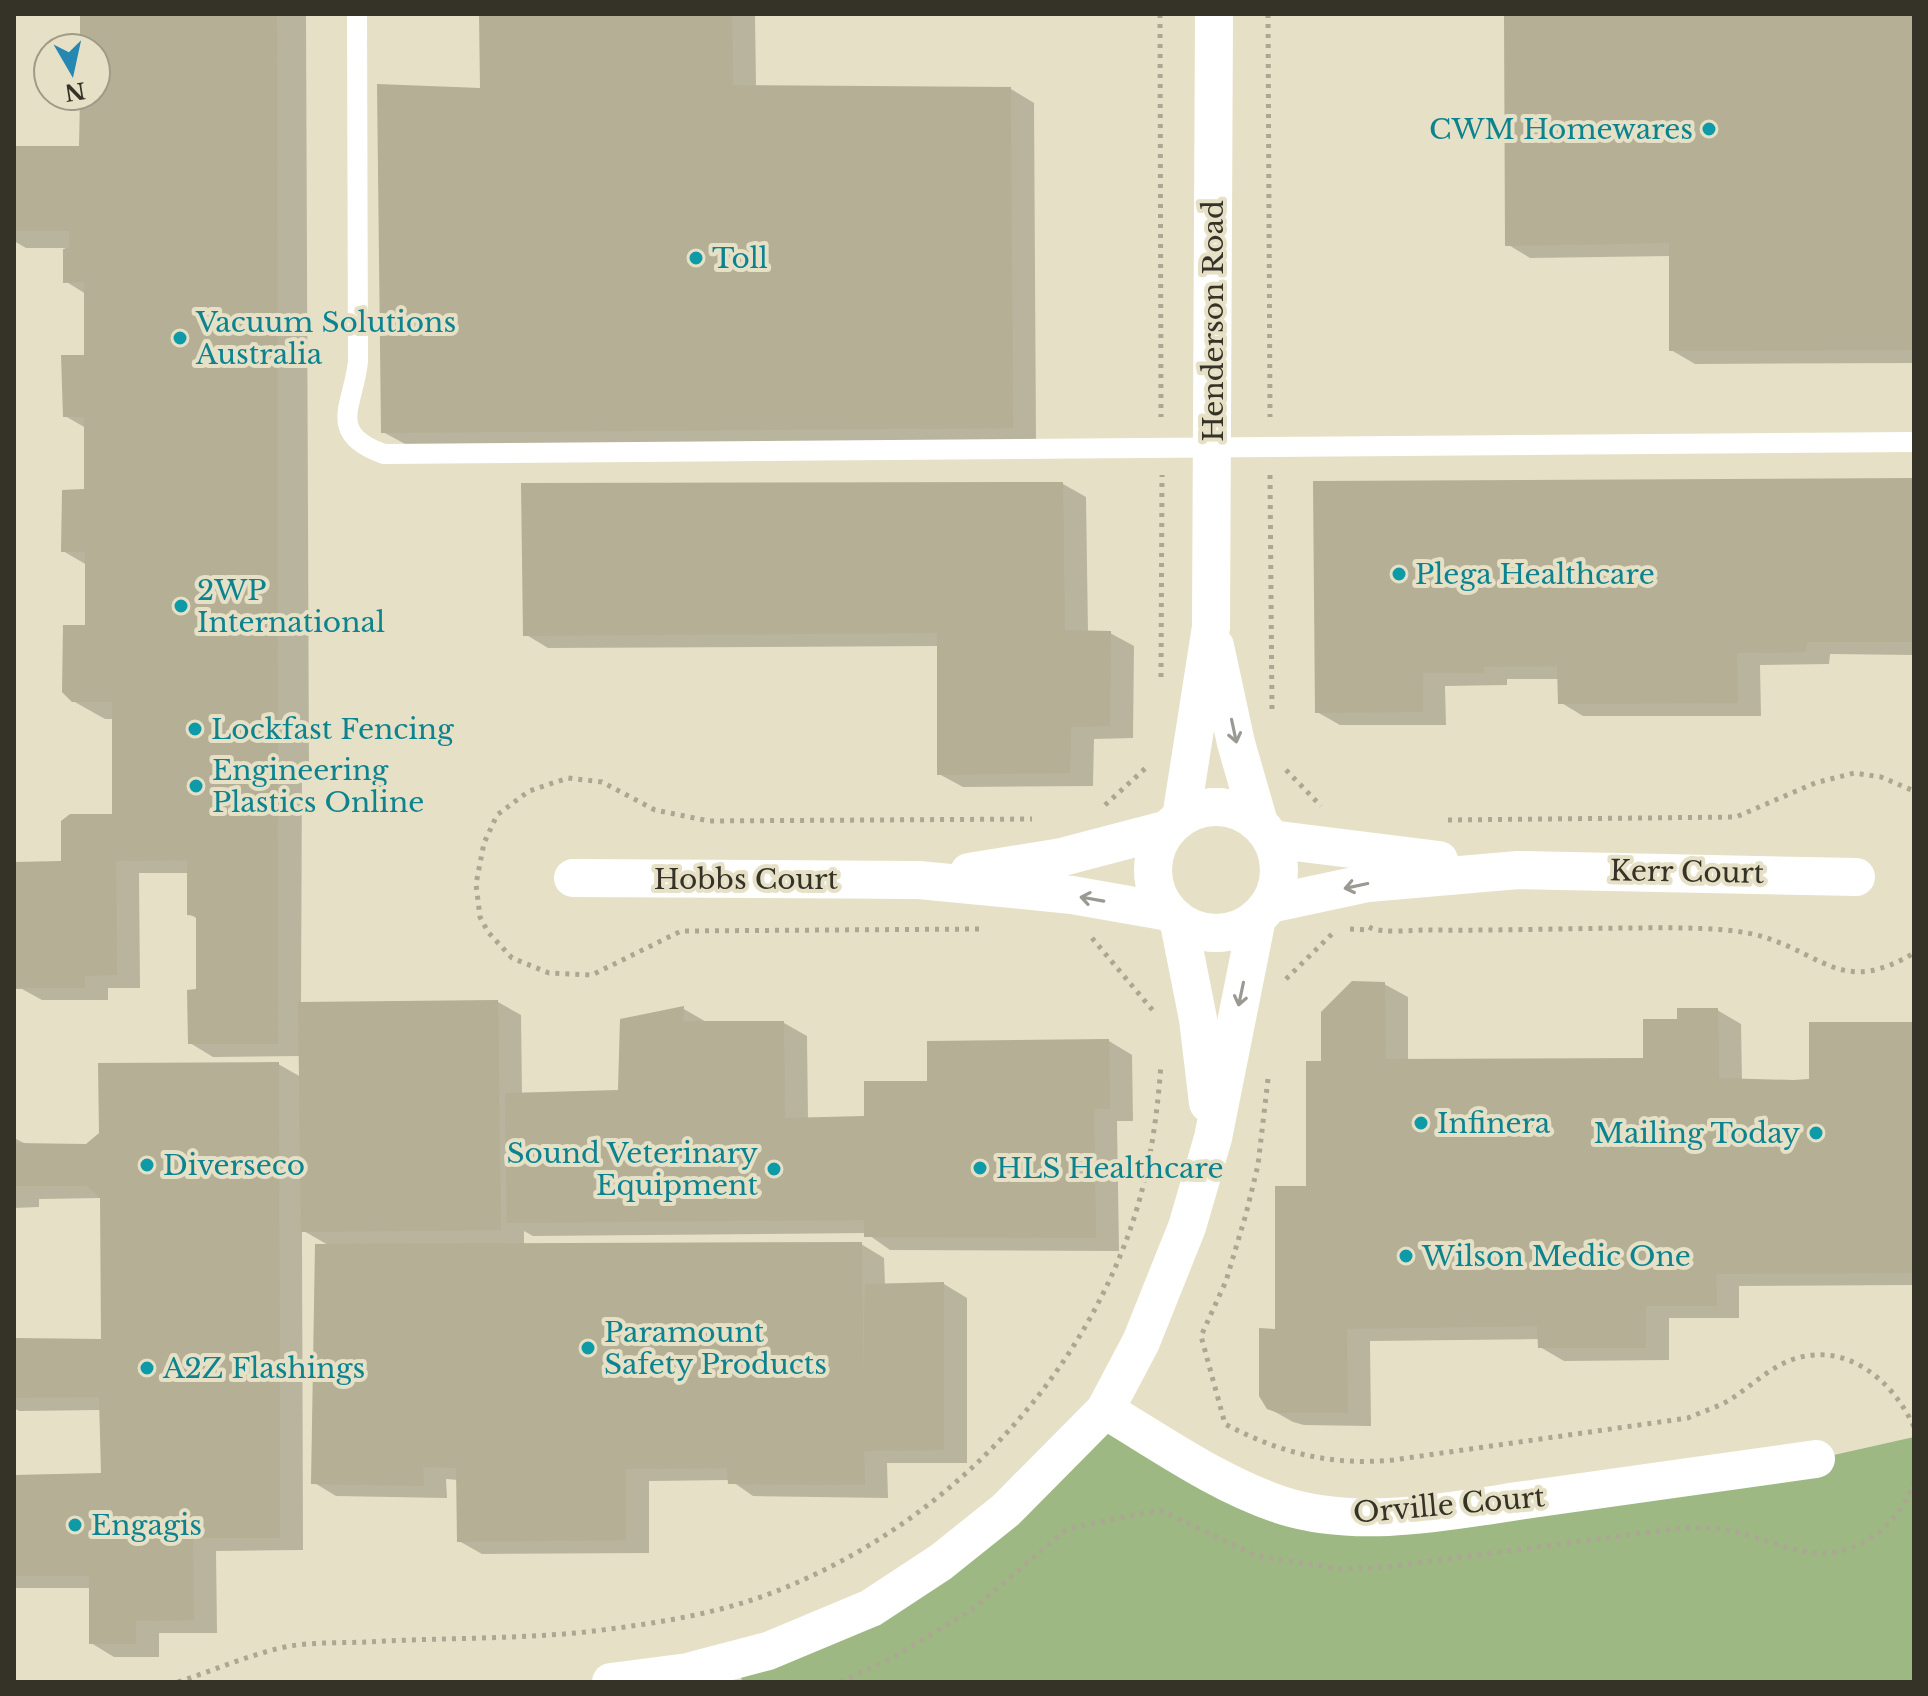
<svg xmlns="http://www.w3.org/2000/svg" width="1928" height="1696" font-family="'Libre Baskerville',serif">
<style>
.green{fill:#9eb883}
.shadow{fill:#0003}
.building{fill:#b4af95}
.lines{fill:none;stroke-linecap:round;stroke-linejoin:round}
.path{stroke:#aba792;stroke-width:5;stroke-dasharray:4 6;stroke-linecap:butt}
.service{stroke:#fff;stroke-width:20}
.minor{stroke:#fff;stroke-width:38}
.oneway{stroke:#9a9994}
.culture-dot{fill:#0f9aa8;stroke:#e6e1c6;stroke-width:3}
.labels{text-anchor:middle;dominant-baseline:central;stroke-width:8;stroke-linejoin:round;paint-order:stroke}
.culture-label{font-size:28px;fill:#0d838f;stroke:#e6e1c6;text-anchor:start}
.street-label{font-size:28px;fill:#353328;stroke:#e6e1c6}
</style>
<rect width="100%" height="100%" fill="#e6e1c6"/>
<path class="green" d="M1105,1410L1335,1515L1816,1459L1914,1437V1682H742L738,1659L871,1608Z"/>
<path class="shadow" d="M83,14H306L309,772H302L301,1004L498,1002L521,1015L522,1094L620,1092L622,1021L684,1009L708,1023H784L807,1036L808,1119L866,1118L929,1083L1109,1041L1132,1055L1133,1121H1117L1119,1251L890,1250L866,1233L533,1236L524,1231V1246L861,1244L884,1258L885,1285L944,1284L967,1298V1463H887L888,1498L753,1496L730,1480L649,1481V1553L482,1554L459,1541V1480L446,1479L447,1498L336,1496L313,1482L330,1246L302,1230L303,1550L216,1551L217,1633H159V1657H114L91,1643V1588H14V1477L103,1475L101,1410L19,1411L14,1408V1340L103,1341L102,1198L39,1199V1207L14,1208V1138L28,1145L87,1146L278,1064L301,1077V1056L213,1057L190,1043L198,991V919L189,914V873H139L140,988H108V1000H42L22,989H14V864L63,863L114,816V719H105L73,701L87,627V565L63,551L86,491V428L65,416L86,357V294L65,281V248H26L14,241V148H81L82,96H96V48H82Z
M481,14H755L756,87L1011,89L1034,103L1036,440L407,445L383,432L482,90Z
M1506,14H1914V363L1695,364L1671,350V256L1530,258L1507,244Z
M1914,480V655L1830,654L1829,664L1760,665L1761,716H1583L1560,702L1559,679H1507V685L1445,686L1446,725H1340L1317,712Z
M1063,484L1086,497L1088,632L1110,633L1134,646L1133,738L1094,739L1093,786L963,787L939,774V646L548,648L525,634Z
M1384,984L1408,997V1061L1645,1060L1679,1020L1717,1010L1741,1024L1742,1081H1811L1914,1024V1285L1739,1286V1318H1669V1360L1564,1361L1540,1347V1339L1370,1341L1371,1426L1304,1425L1293,1422L1268,1408L1277,1331L1308,1188L1323,1063Z"/>
<path class="building" d="M80,14H277L278,1044H188L187,990L196,989V916L187,915V860L116,861L117,975L85,976V988H16L14,977V862L61,861V821L70,814H112V702H72L62,692L63,625H85V552H61L62,490L84,489V417H63L61,355H84V282L63,283V249L70,248L69,231H14V146H79L80,96H96V48H80Z
M479,14H732L733,85L1011,87L1013,428L381,433L377,84L480,88Z
M1504,14H1914V350L1669,351V243L1505,246Z
M1914,478V642H1807L1806,652L1737,653L1738,703L1558,704L1557,666L1484,667V673H1423V712L1315,713L1313,481Z
M1063,482L1065,630L1111,631L1110,726L1071,727L1070,773L937,775V633L523,636L521,483Z
M1352,981L1385,982L1386,1059L1643,1058V1019H1677V1008H1718L1719,1078L1794,1080L1809,1079V1022H1914V1273L1716,1274L1717,1306H1646V1348H1538L1537,1326L1347,1329L1348,1413H1278L1267,1409L1259,1396V1328L1275,1329V1186H1306V1061H1321V1012Z
M498,1000L501,1230L301,1232L298,1002Z
M684,1006L683,1021H784L785,1118L864,1116V1081H927V1041L1109,1039L1110,1109H1094L1096,1238L864,1237V1220L507,1223L505,1093L618,1090L620,1019Z
M279,1062L280,1538H193L194,1620L136,1621V1644H89V1576H14V1475L101,1473L99,1397L14,1398V1338L101,1339L100,1198L87,1186H14V1136L16,1143L86,1144L99,1133L98,1063Z
M862,1242L863,1388L865,1284L944,1282V1450L864,1451L865,1485L728,1484L727,1468L626,1469V1540L457,1542L456,1468L423,1467L424,1486L311,1484L315,1244Z"/>
<g class="lines">
<path class="path" d="M1160,14L1161,417
M1268,14L1270,417
M1270,475L1272,713
M1161,677L1162,475
M1286,770L1321,806
M1105,805L1148,766
M1448,820L1736,817L1815,783L1854,773L1881,777L1914,791
M1369,927C1381,934 1412,930 1428,930C1515,931 1602,927 1689,928C1714,929 1744,930 1767,938C1827,958 1845,994 1914,953
M979,929L681,931L592,975L549,973L512,958L488,932L480,917L476,884L484,843L497,815L529,791L568,778L602,782L655,810L709,821L1032,819
M1350,929L1369,930
M1092,938L1155,1013
M1286,979L1336,930
M1268,1079L1258,1165L1246,1214L1226,1281L1201,1336L1225,1424C1280,1453 1331,1466 1393,1460L1688,1418C1703,1411 1720,1407 1734,1397C1752,1385 1770,1368 1791,1360C1845,1340 1893,1380 1914,1427
M178,1682C215,1670 253,1653 290,1646C315,1642 343,1643 369,1642C447,1637 532,1640 610,1629C663,1622 718,1613 769,1594C933,1532 1071,1397 1130,1230C1149,1176 1157,1120 1161,1064
M840,1682L894,1657L973,1609L1067,1529L1160,1510L1257,1556L1340,1569L1386,1567L1682,1528C1699,1528 1716,1527 1732,1531C1786,1544 1826,1573 1879,1532C1894,1520 1909,1500 1914,1481"/>
<path class="service" d="M357,14L358,361C354,405 325,433 384,454L1914,442"/>
<path class="minor" d="M1215,646L1236,743L1259,823
M1153 870a63 63 0 1 1 126 0a63 63 0 1 1-126 0Z
M1181,818L1211,627L1214,14
M1271,839L1439,860
M969,872L1062,857L1165,830
M573,878L919,880L1072,895L1169,912
M1270,904L1368,883L1518,870L1856,877
M1179,923L1198,1019L1208,1103
M1105,1410C1162,1444 1218,1484 1281,1505C1364,1532 1462,1508 1546,1497C1636,1484 1726,1472 1816,1459
M611,1682L688,1672L768,1651L871,1608L941,1562L1006,1510L1105,1410L1141,1342L1187,1227L1213,1138L1257,918"/>
</g>
<defs><path id="oneway-shaft" d="M-6 0H5M1.5-3L5.5 0L1.5 3" fill="none" stroke-width="1.6" stroke-linecap="round" stroke-linejoin="round" transform="scale(2)"/></defs>
<g class="oneway">
<use href="#oneway-shaft" transform="translate(1234 731) rotate(78)"/>
<use href="#oneway-shaft" transform="translate(1356 886) rotate(168)"/>
<use href="#oneway-shaft" transform="translate(1092 899) rotate(-170)"/>
<use href="#oneway-shaft" transform="translate(1241 994) rotate(102)"/>
</g>
<g class="culture-dot">
<circle cx="1709" cy="129" r="8"/>
<circle cx="696" cy="258" r="8"/>
<circle cx="180" cy="338" r="8"/>
<circle cx="1399" cy="574" r="8"/>
<circle cx="181" cy="606" r="8"/>
<circle cx="195" cy="729" r="8"/>
<circle cx="196" cy="786" r="8"/>
<circle cx="1421" cy="1123" r="8"/>
<circle cx="1816" cy="1133" r="8"/>
<circle cx="147" cy="1165" r="8"/>
<circle cx="980" cy="1168" r="8"/>
<circle cx="774" cy="1169" r="8"/>
<circle cx="1406" cy="1256" r="8"/>
<circle cx="588" cy="1348" r="8"/>
<circle cx="147" cy="1368" r="8"/>
<circle cx="75" cy="1525" r="8"/>
</g>
<g class="labels">
<g class="culture-label">
<text x="1693" y="129" text-anchor="end">CWM Homewares</text>
<text x="712" y="258">Toll</text>
<text x="196" y="322">Vacuum Solutions<tspan x="196" dy="32">Australia</tspan></text>
<text x="1415" y="574">Plega Healthcare</text>
<text x="197" y="590">2WP<tspan x="197" dy="32">International</tspan></text>
<text x="211" y="729">Lockfast Fencing</text>
<text x="212" y="770">Engineering<tspan x="212" dy="32">Plastics Online</tspan></text>
<text x="1437" y="1123">Infinera</text>
<text x="1800" y="1133" text-anchor="end">Mailing Today</text>
<text x="758" y="1153" text-anchor="end">Sound Veterinary<tspan x="758" dy="32">Equipment</tspan></text>
<text x="163" y="1165">Diverseco</text>
<text x="996" y="1168">HLS Healthcare</text>
<text x="1422" y="1256">Wilson Medic One</text>
<text x="604" y="1332">Paramount<tspan x="604" dy="32">Safety Products</tspan></text>
<text x="163" y="1368">A2Z Flashings</text>
<text x="91" y="1525">Engagis</text>
</g>
<g class="street-label">
<text transform="translate(1213 321) rotate(-90)">Henderson Road</text>
<text transform="translate(1687 872) rotate(1)">Kerr Court</text>
<text x="746" y="879">Hobbs Court</text>
<text transform="translate(1449 1505) rotate(-5)">Orville Court</text>
</g>
</g>
<rect width="1928" height="1696" fill="none" stroke="#353328" stroke-width="32"/>
<g transform="translate(72 72) rotate(171)"><circle r="38" fill="#e6e1c6" stroke="#9f9b87" stroke-width="2"/>
<path d="M0-6L14 30L0 20L-14 30Z" fill="#2687b2"/>
<text y="-12" font-size="22" font-weight="bold" text-anchor="middle" fill="#353328">N</text>
</g>
</svg>
